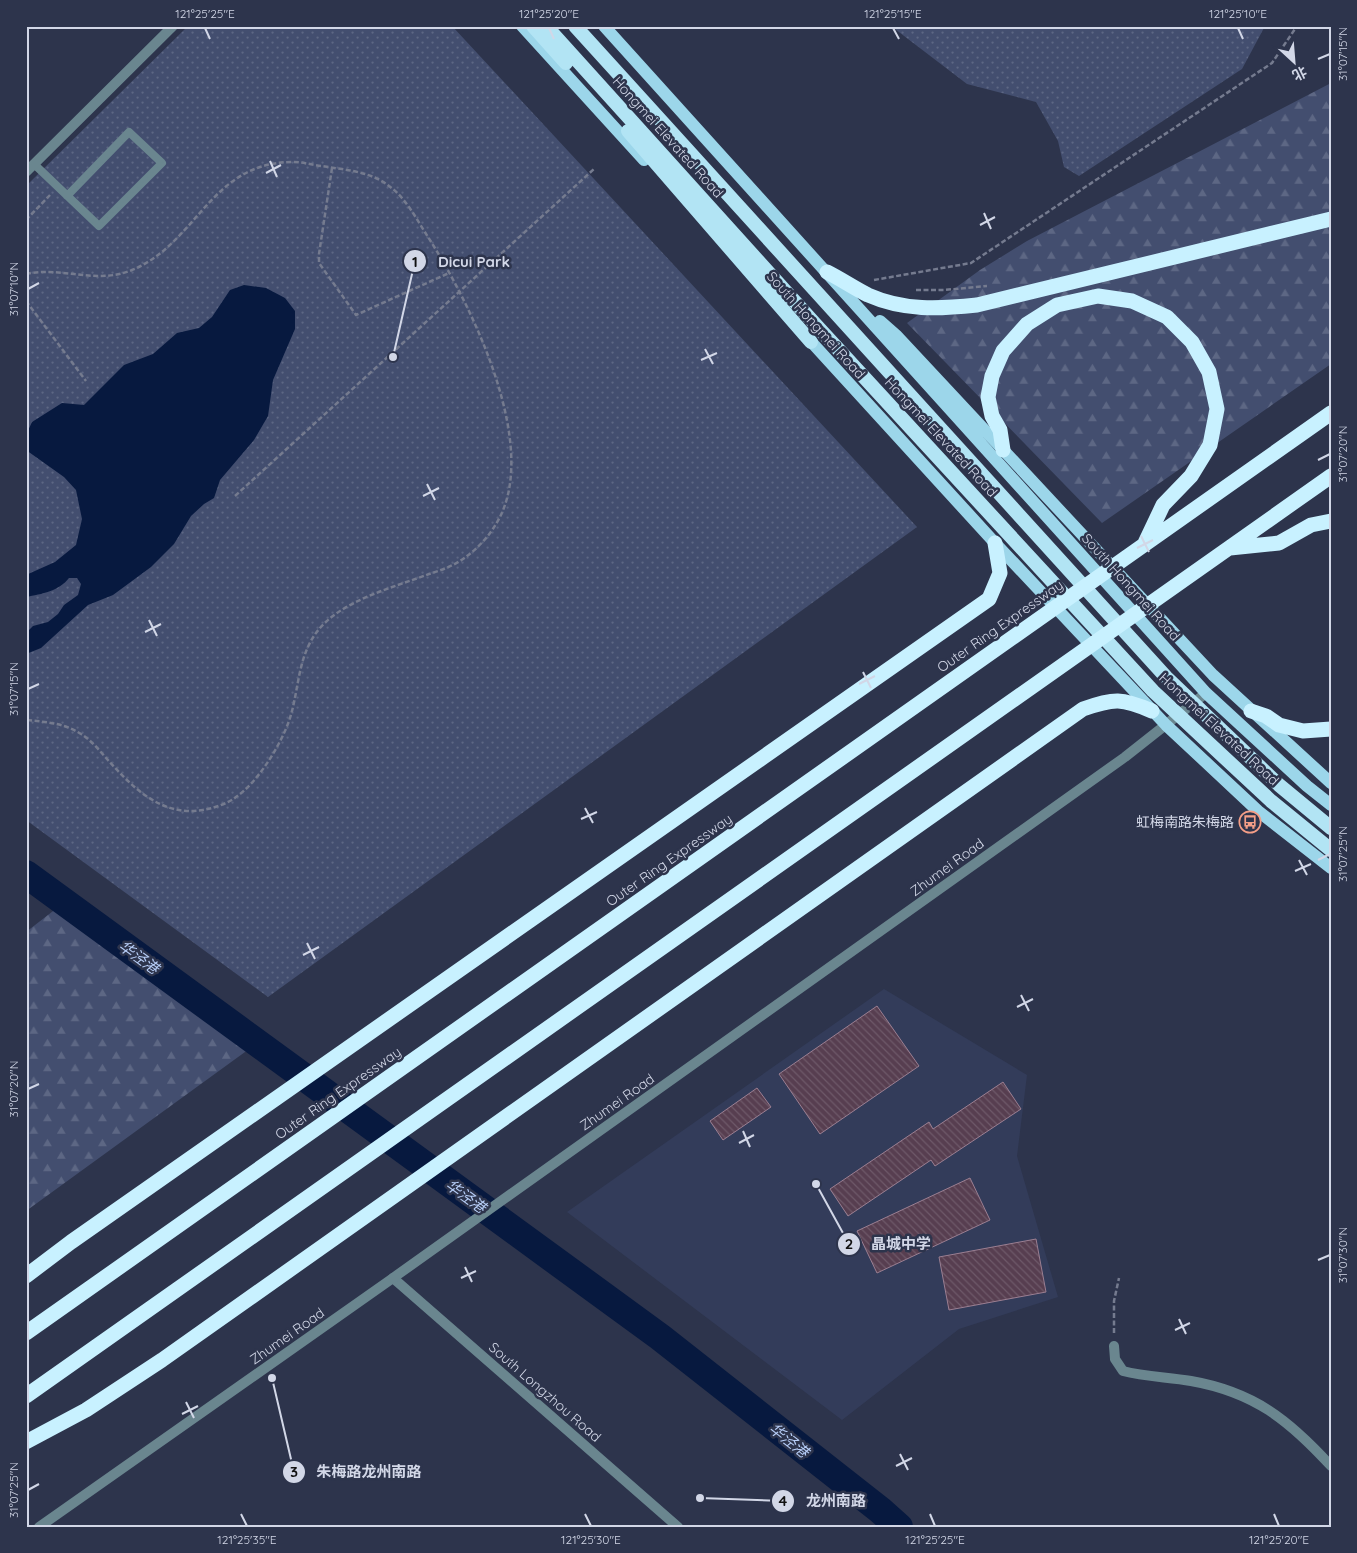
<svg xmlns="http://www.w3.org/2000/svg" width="1357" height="1553" font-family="Quicksand,'Noto Sans SC',sans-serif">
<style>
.built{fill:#333c5a}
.forest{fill:url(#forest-firs)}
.park{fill:url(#park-dots)}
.water{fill:#07193f}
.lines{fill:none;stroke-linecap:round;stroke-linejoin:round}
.river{stroke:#07193f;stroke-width:28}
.building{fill:url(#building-back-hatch);stroke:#9b7f92}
.path{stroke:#757b8f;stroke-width:2.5;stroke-dasharray:5 2.5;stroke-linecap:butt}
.service{stroke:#6a868f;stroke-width:8}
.minor{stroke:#6a868f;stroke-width:10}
.tertiary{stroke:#6a868f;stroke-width:10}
.primary{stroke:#9cd6ea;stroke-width:12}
.trunk{stroke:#b2e4f4;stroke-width:14}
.motorway{stroke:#c8f1ff;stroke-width:15}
.ticks{fill:none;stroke:#d2d7e7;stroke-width:2}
.labels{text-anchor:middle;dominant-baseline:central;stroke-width:5;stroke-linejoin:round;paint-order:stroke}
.street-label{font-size:14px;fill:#d2d7e7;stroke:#2d344c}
.poi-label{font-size:14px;fill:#d2d7e7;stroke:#2d344c;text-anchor:end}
.water-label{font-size:15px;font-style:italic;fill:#b7cef8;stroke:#2d344c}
.leader{fill:none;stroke:#d2d7e7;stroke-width:2}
.callout-dot{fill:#d2d7e7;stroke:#2d344c;stroke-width:2}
.mark-label{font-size:15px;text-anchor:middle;font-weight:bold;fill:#111}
.callout-label{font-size:15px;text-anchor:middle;font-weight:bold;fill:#d2d7e7;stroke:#2d344c;stroke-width:5;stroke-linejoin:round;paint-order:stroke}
.neatline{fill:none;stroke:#d2d7e7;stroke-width:2}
.ticks-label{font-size:12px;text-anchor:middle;fill:#d2d7e7}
</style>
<defs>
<pattern id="forest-firs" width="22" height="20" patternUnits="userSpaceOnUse" patternTransform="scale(1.25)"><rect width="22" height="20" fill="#434e6f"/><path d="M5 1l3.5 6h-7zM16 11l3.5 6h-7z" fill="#5d6784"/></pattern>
<pattern id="park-dots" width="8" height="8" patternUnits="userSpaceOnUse" patternTransform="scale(1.25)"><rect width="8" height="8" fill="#434e6f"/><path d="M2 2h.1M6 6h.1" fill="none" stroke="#5d6784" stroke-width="1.8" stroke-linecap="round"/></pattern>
<pattern id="building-back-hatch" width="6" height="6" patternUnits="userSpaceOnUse" patternTransform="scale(1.25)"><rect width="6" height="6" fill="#573e50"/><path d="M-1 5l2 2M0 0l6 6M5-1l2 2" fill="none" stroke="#6e5969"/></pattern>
</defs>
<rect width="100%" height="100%" fill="#2d344c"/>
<path class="built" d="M884,989L1027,1075L1017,1156L1058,1297L959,1329L842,1420L567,1212Z"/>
<path class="forest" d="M1331,83V364L1102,523L907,323L980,270L1027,241Z
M57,908L256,1044L26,1211V932Z"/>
<path class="park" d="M188,26H452L917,527L268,997L26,820V186Z
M891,26H1265L1242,69L1079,176L1064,167L1058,141L1036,102L967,84Z"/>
<path class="water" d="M244,285L266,288L285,298L295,311V329L273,380L268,416L254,440L220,480L214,498L204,504L191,516L174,544L151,567L113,595L88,605L41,648L26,654V633L33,626L48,622L58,614L64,605L78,595L81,584L77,578H69C59,591 42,594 26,597V575L55,562L76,545L82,519L76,490L64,477L26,450V435L32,422L62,403L84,405L124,365L153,354L177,333L199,328L212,317L230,290Z"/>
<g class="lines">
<path class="river" d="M26,874L660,1337L880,1510L899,1527"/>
</g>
<path class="building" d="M877,1006L919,1066L820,1134L779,1074Z
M1003,1082L1021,1109L935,1166L931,1160L848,1216L830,1189L929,1122L933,1129Z
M757,1088L771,1107L723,1140L710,1121Z
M970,1178L990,1220L877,1273L857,1231Z
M1036,1239L1046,1292L949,1310L939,1257Z"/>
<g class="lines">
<path class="path" d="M332,168L319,254V263L356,315L449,273
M26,220L50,195
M26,274C61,266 97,285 132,270C198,243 210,162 293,162C303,162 312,165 322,166C345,170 370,171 389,186C406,198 417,220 428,237C471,304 543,449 496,524C489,536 478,548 467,556C456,565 442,570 429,574C392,588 339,601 316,633C297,659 299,692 289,721C280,746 258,782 236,797C227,804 214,808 203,810C161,817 132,787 107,759C99,750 91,740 81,734C64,723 46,722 26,720
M874,280L971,263L1272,63L1297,26
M916,290H944L987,286
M26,301L86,381
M235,496L594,169
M1114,1333V1301L1119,1278"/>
<path class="service" d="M34,164L99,226L162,163L129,132L67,196"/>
<path class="minor" d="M26,172L173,26
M393,1278L678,1527
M1114,1346L1115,1359L1123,1371C1145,1377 1169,1377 1191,1381C1254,1392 1289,1420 1331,1466"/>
<path class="tertiary" d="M39,1527L393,1278L1125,757L1206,693"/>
<path class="primary" d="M522,26L644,160
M604,26L1206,693L1307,786L1331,805
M880,321L897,336L1213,675L1331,783
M805,335L995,543L1166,725L1258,811L1331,868"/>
<path class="trunk" d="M533,26L566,63
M546,26L816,325L1153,691L1271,801L1331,850
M575,26L1166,677L1279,785L1331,828
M628,131L811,342"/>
<path class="motorway" d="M827,272C841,279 854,288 868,295C904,311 939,309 977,305L1331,219
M1003,450L1000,430L992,416L988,397L992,376L1003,351L1027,324L1057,305L1098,296L1132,301L1167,317L1192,342L1209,372L1217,409L1210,445L1191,476L1163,505L1145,543
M1230,548L1279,543L1311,525L1331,521
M1251,711L1266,716L1279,725L1303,731L1331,729
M26,1276L71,1242L989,599L1000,573L995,543
M26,1333L1331,413
M26,1396L1331,476
M26,1442L86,1410L162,1360L1083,709C1114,698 1122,698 1152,711"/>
</g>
<path class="ticks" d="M205,28L210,39M549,28L554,39M893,28L899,39M1238,28L1243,39M1318,59L1330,54M270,161L277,177M266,173L281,165M984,213L991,229M980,225L995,217M28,289L39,283M705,349L713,364M701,360L717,353M1318,460L1330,454M427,484L435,500M423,496L439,488M1141,536L1149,552M1137,548L1153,540M149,620L157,636M145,632L161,624M863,672L871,688M859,684L875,676M28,689L39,684M585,808L593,823M581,819L597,812M1299,860L1307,875M1318,860L1330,854M1295,871L1311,864M307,943L315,959M303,955L319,947M1021,995L1029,1011M1017,1007L1033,999M28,1089L39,1084M743,1131L750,1147M739,1143L754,1135M1318,1260L1330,1255M465,1267L472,1282M461,1278L476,1271M1179,1319L1186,1334M1175,1330L1190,1323M186,1402L194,1418M182,1414L198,1406M900,1454L908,1470M896,1466L912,1458M28,1490L39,1484M241,1514L247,1526M585,1514L591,1526M930,1514L935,1526M1274,1514L1279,1526"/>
<defs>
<g id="bus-ring" transform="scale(1.125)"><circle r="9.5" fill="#2d344c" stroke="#f49e87" stroke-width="1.5"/><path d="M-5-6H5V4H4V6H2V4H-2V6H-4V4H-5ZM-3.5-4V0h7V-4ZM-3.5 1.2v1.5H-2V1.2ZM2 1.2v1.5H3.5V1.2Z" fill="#f49e87"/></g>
</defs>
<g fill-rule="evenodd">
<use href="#bus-ring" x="1250" y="822"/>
</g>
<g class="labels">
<g class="street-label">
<text transform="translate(668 137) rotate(48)">Hongmei Elevated Road</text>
<text transform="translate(816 325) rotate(48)">South Hongmei Road</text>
<text transform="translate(941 437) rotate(47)">Hongmei Elevated Road</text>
<text transform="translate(1131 587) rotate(48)">South Hongmei Road</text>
<text transform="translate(1000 626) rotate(-35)">Outer Ring Expressway</text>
<text transform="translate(1219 729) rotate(43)">Hongmei Elevated Road</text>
<text transform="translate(669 860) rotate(-35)">Outer Ring Expressway</text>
<text transform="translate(947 867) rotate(-36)">Zhumei Road</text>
<text transform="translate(338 1093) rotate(-35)">Outer Ring Expressway</text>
<text transform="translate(617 1102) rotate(-35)">Zhumei Road</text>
<text transform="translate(287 1336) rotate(-35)">Zhumei Road</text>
<text transform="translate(545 1392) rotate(41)">South Longzhou Road</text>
</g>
<g class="poi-label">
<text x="1234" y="822">虹梅南路朱梅路</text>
</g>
<g class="water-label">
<text transform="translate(139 957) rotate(36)">华泾港</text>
<text transform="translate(466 1196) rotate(36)">华泾港</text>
<text transform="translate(789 1440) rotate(38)">华泾港</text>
</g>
</g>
<path class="leader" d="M393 357L415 261M816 1184L849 1244M272 1378L294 1472M700 1498L783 1501"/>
<g class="callout-dot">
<circle cx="393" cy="357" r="5"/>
<circle cx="816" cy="1184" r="5"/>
<circle cx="272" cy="1378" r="5"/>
<circle cx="700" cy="1498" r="5"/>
<circle cx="415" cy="261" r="12"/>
<circle cx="849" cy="1244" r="12"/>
<circle cx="294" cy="1472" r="12"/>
<circle cx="783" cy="1501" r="12"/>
</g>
<g class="mark-label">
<text x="415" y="267">1</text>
<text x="849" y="1249">2</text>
<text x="294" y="1477">3</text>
<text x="783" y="1506">4</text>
</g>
<g class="callout-label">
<text x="474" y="267">Dicui Park</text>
<text x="901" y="1249">晶城中学</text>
<text x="369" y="1477">朱梅路龙州南路</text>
<text x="836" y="1506">龙州南路</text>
</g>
<rect width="1357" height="1553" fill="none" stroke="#2d344c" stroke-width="55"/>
<g transform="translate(1294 62) rotate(154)" stroke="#2d344c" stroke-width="4" paint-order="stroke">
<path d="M0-4L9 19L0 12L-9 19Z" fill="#d2d7e7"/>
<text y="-8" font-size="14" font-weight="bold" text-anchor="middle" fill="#d2d7e7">北</text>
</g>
<rect x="28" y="28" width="1302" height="1498" class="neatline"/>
<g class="ticks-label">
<text x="205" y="18">121°25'25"E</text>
<text x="549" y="18">121°25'20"E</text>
<text x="893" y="18">121°25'15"E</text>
<text x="1238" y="18">121°25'10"E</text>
<text transform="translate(1343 54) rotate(-90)" y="4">31°07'15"N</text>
<text transform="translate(14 289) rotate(-90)" y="4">31°07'10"N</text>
<text transform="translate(1343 454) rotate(-90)" y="4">31°07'20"N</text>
<text transform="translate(14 689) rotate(-90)" y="4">31°07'15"N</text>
<text transform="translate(1343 854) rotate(-90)" y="4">31°07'25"N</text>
<text transform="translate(14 1089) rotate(-90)" y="4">31°07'20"N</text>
<text transform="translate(1343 1255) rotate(-90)" y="4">31°07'30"N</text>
<text transform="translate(14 1490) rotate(-90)" y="4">31°07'25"N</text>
<text x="247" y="1544">121°25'35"E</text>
<text x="591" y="1544">121°25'30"E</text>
<text x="935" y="1544">121°25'25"E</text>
<text x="1279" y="1544">121°25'20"E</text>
</g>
</svg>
